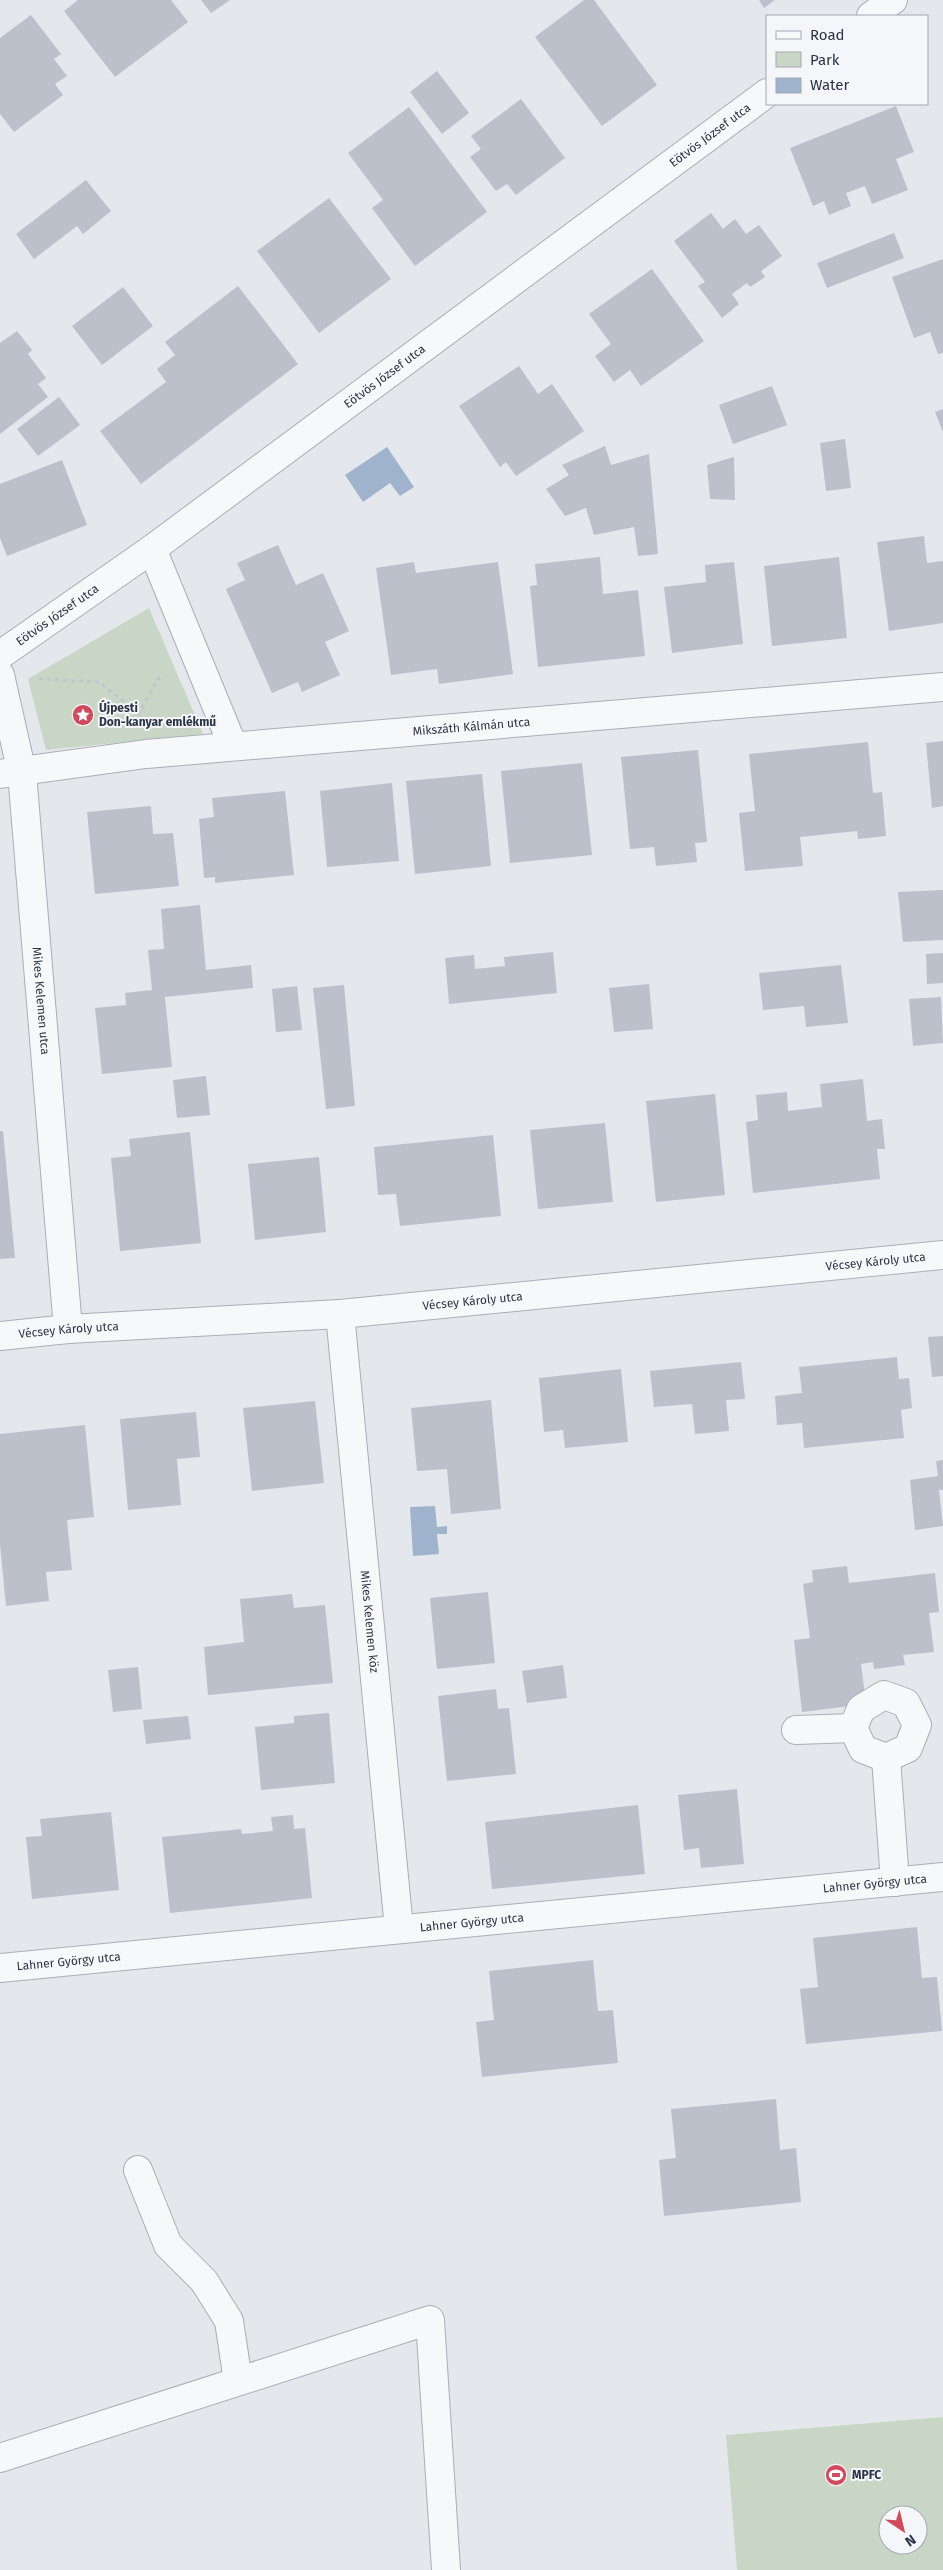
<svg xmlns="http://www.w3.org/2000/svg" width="943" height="2570" font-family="'Fira Sans',sans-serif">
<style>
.green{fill:#c9d6c5;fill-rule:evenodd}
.water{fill:#9fb4cc}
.building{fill:#bbc0ca}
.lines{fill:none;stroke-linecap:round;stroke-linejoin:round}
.minor-casing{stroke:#a9aeb7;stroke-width:30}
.path{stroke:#c2c5cb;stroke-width:3;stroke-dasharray:4 4;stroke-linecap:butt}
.minor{stroke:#f7f8fa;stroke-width:28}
.labels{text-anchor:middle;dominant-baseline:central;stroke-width:4;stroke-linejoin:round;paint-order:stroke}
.street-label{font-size:12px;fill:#2b3445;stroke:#f4f6f9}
.poi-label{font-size:12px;font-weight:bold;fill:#2b3445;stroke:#f4f6f9;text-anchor:start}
</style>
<rect width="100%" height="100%" fill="#e4e7ec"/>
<path class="green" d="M149,608L203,734L46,750L28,679Z
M943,2417V2570H737L726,2435ZM888,2515H918V2545H888Z"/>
<path class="water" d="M387,447L414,487L400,496L390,483L363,502L345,475Z
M435,1506L437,1527L447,1526V1534H437L439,1554L413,1556L410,1507Z"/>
<path class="building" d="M78,0H171L188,22L115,77L64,11Z
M201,0H230L211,13Z
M584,0H594L657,85L602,126L535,37Z
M759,0H775L764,8Z
M31,15L61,54L54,59L67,76L55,84L63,95L14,132L0,114V38Z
M437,71L469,113L442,134L410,92Z
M521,99L565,158L516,195L507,184L496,191L470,157L481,149L471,136Z
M896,106L914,152L896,159L908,190L872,204L865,186L846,193L851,206L829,215L824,201L813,206L790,148Z
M409,107L487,212L415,266L372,208L383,200L348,153Z
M86,180L111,211L83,234L77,226L34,259L16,234Z
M329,198L391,279L319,333L257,251Z
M711,213L723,229L735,219L746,234L759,225L782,256L761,271L765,277L750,287L747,283L732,294L739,304L722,318L698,286L705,282L674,241Z
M894,233L904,258L827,288L817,263Z
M943,259V353L938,354L930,332L914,338L892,277Z
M652,269L704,341L641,386L630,370L614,382L595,356L611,344L589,314Z
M238,286L298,364L141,484L100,431L166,382L157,369L175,355L165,342Z
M123,287L153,326L102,365L72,326Z
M17,331L32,350L28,354L46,378L38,384L48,397L0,434V343Z
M519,366L538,394L552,384L584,431L516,476L506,462L500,467L459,406Z
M772,386L787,425L733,444L719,405Z
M59,397L80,425L38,456L17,429Z
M943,409V432L935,412Z
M845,439L851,488L826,491L820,443Z
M605,446L611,465L649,454L658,554L638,556L634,527L594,535L586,508L565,516L546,489L569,475L562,465Z
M734,457L735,500L710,499L707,465Z
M62,460L87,525L7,556L0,538V484Z
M924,536L927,563L943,561V623L889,631L877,542Z
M278,545L296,585L323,573L349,631L325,642L340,675L302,692L298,682L272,693L226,589L245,580L237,563Z
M600,557L603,594L638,590L645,656L538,667L530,586L537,585L535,564Z
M839,557L847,638L772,646L764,566Z
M414,562L416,573L498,562L513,674L439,684L437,669L391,675L376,568Z
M734,562L743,644L672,653L664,587L706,582L705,565Z
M943,741V806L932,808L926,743Z
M868,742L873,793L882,792L886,836L858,839L857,831L800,837L803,866L745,871L739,813L755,811L749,754Z
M698,750L707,842L695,843L697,862L656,866L654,847L630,849L621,757Z
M582,763L592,855L510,863L501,771Z
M482,774L491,866L415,874L406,781Z
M392,783L399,861L327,867L320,791Z
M285,791L294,875L215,883V877L204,878L199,819L214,817L212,798Z
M151,806L153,834L173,833L179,886L95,894L87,812Z
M943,890V940L903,942L898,892Z
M200,905L206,970L251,965L253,988L165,997L172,1067L102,1074L95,1008L126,1005L125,993L152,990L148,950L164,949L161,909Z
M553,952L557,993L449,1004L445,958L474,955L475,969L505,966L504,957Z
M943,953V983L927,984L926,954Z
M841,965L848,1023L806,1027L804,1006L763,1010L759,973Z
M649,984L653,1029L614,1032L609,988Z
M344,985L355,1106L326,1109L313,988Z
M297,986L302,1030L276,1032L272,989Z
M941,997L943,1043L913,1046L909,999Z
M206,1076L210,1115L177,1118L173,1080Z
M863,1079L867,1121L882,1119L885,1149H877L880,1179L753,1193L746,1122L758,1120L756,1095L787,1092L788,1111L822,1107L820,1084Z
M715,1094L725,1195L656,1202L646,1101Z
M605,1123L613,1202L538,1209L530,1130Z
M0,1131H3L15,1258L0,1259Z
M190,1132L201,1243L120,1251L111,1158L131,1156L129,1139Z
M493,1135L501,1216L400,1226L396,1194L378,1195L374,1147Z
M319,1157L326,1232L255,1240L248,1164Z
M943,1336V1376L932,1377L928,1337Z
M897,1357L899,1379L909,1378L912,1408L901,1410L904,1438L804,1448L802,1423L777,1425L775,1396L802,1393L799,1367Z
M741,1362L745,1399L726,1400L729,1431L695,1434L692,1404L654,1407L650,1371Z
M621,1369L628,1442L565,1448L563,1430L544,1432L539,1378Z
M491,1400L501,1509L451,1514L447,1469L417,1471L411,1408Z
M315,1401L324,1483L252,1491L243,1408Z
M196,1412L200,1457L177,1459L181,1505L128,1510L120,1419Z
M85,1425L94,1517L67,1520L72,1570L46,1572L49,1601L6,1606L0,1544V1434Z
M943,1460V1490H939L943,1526L915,1530L910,1480L938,1476L936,1461Z
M847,1566L849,1583L935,1573L939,1612L929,1613L934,1652L903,1655L905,1665L874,1669L873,1662L861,1664L866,1704L802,1712L794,1640L810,1638L803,1584L813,1582L812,1570Z
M488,1592L495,1663L437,1669L430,1598Z
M292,1594L294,1608L325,1605L333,1683L208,1695L204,1647L244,1642L240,1599Z
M563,1665L567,1698L527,1703L522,1671Z
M138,1667L142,1709L113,1712L108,1670Z
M496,1689L498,1709L509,1708L516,1774L447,1781L438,1696Z
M329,1713L335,1783L261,1790L255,1727L294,1723V1716Z
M188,1716L191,1739L146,1744L143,1720Z
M737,1789L744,1864L701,1868L699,1848L684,1850L678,1795Z
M638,1805L645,1874L492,1889L485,1822Z
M111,1812L119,1890L32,1899L26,1837L42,1836L40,1819Z
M293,1815L294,1829L305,1828L312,1898L170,1913L162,1837L241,1829L242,1834L273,1831L271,1817Z
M917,1927L922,1978L937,1977L942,2031L806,2044L800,1989L818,1987L813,1938Z
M593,1960L598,2011L613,2010L618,2063L482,2077L476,2022L494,2020L489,1971Z
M776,2099L780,2150L796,2148L801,2202L664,2216L659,2160L676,2158L671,2109Z"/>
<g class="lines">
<g class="minor-casing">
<g id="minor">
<path d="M871,16L893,0"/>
<path d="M152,549L233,746"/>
<path id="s1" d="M0,655L152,549L767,93"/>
<path id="s2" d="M0,675L22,773L68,1329"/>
<path id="s3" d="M0,774L146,754L943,687"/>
<path id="s4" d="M340,1314L399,1929"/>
<path id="s5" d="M0,1336L68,1329L340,1314L943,1255"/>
<path d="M884,1695L906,1703L917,1725L908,1748L886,1758L863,1749L853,1728L861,1709Z"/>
<path d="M796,1730L853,1728"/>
<path d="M886,1758L895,1882"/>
<path id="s6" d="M0,1968L943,1877"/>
<path d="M138,2170L168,2245L204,2281L229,2321L238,2381"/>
<path d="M0,2458L430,2320L446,2570"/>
</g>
</g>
<path class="path" d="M39,679L99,682L138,713
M138,715L162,672"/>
<use href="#minor" class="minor"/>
</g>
<defs>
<g id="sight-disc" transform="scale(1.125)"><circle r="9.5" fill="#d1495b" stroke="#f4f6f9"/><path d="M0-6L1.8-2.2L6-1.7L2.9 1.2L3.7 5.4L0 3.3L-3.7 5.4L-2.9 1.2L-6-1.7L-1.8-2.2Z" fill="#fff"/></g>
<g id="stadium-disc" transform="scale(1.125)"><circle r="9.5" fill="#d1495b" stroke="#f4f6f9"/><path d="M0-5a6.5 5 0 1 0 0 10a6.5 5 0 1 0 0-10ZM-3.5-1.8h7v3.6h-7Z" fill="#fff"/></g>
</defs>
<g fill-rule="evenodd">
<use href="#sight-disc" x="83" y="715"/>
<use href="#stadium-disc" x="836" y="2475"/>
</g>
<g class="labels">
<g class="street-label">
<text stroke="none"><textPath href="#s1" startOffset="880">Eötvös József utca</textPath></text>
<text stroke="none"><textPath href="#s1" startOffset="475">Eötvös József utca</textPath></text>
<text stroke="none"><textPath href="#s1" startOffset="70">Eötvös József utca</textPath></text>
<text stroke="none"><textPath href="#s3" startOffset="474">Mikszáth Kálmán utca</textPath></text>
<text stroke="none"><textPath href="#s2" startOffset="329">Mikes Kelemen utca</textPath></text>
<text stroke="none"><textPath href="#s5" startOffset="879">Vécsey Károly utca</textPath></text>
<text stroke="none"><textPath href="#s5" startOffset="474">Vécsey Károly utca</textPath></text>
<text stroke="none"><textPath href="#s5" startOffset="69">Vécsey Károly utca</textPath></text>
<text stroke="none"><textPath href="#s4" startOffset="309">Mikes Kelemen köz</textPath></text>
<text stroke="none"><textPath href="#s6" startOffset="879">Lahner György utca</textPath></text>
<text stroke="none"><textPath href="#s6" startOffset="474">Lahner György utca</textPath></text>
<text stroke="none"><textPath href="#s6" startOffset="69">Lahner György utca</textPath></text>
</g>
<g class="poi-label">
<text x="99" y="708">Újpesti<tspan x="99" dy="14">Don-kanyar emlékmű</tspan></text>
<text x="852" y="2475">MPFC</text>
</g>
</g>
<rect x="766" y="15" width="162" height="90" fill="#f4f6f9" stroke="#a4a8b1"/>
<rect x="776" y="31" width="25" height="8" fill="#f7f8fa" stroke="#a4a8b1"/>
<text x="810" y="40" font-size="15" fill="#2b3445">Road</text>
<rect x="776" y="52" width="25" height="15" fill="#c9d6c5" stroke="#a4a8b1"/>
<text x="810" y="65" font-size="15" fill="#2b3445">Park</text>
<rect x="776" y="78" width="25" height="15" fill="#9fb4cc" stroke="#a4a8b1"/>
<text x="810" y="90" font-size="15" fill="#2b3445">Water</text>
<g transform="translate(903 2530) rotate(145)"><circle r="24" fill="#f4f6f9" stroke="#a4a8b1"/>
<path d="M0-4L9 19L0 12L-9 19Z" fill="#d1495b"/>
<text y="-8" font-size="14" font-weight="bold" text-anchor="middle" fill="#2b3445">N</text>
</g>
</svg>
